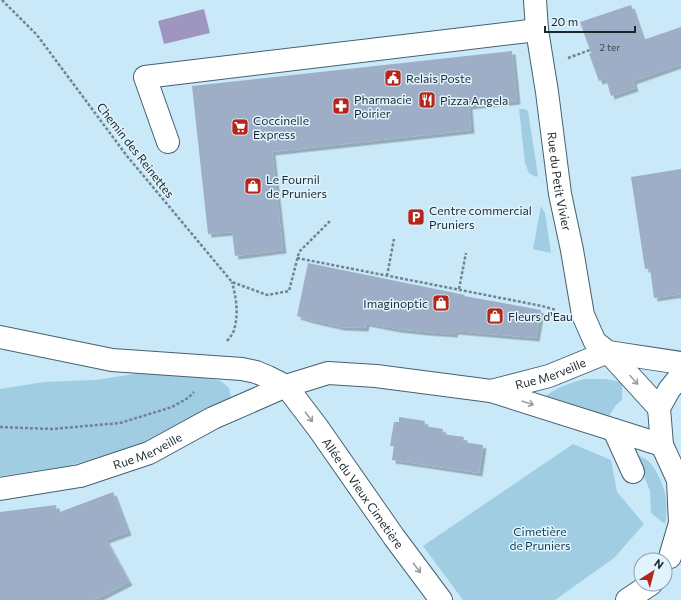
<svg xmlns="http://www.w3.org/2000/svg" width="681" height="600" font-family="Commissioner,sans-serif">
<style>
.green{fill:#a1cde3}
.water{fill:#9e95c0}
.building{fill:#9faec7;filter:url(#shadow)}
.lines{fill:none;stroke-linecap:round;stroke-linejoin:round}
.minor-casing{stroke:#45616f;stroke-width:24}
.path{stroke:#6f848f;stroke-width:2.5;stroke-dasharray:3 2;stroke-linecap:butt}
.minor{stroke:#fff;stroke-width:22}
.oneway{stroke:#999ea1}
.labels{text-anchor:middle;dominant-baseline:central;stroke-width:3;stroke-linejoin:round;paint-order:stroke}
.number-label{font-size:10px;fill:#3d4a54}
.poi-label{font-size:12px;fill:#1c282e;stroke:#e1f4fe;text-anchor:start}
.street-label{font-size:12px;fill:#1c282e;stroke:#e1f4fe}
.park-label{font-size:12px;fill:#133d4f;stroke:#e1f4fe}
</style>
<defs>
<filter id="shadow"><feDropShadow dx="3.5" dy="3.5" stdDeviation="0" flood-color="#0004"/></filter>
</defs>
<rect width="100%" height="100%" fill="#c9e9f9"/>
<path class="green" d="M519,109H525L528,111L538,176L536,177L529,173L525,163Z
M541,206L545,213L551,253L533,249Z
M172,372L221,381L229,388L231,398L221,405L139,445L69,466L0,476V389L44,382L96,380L134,374Z
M584,379H605L622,382V400L616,405L609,416L546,400L545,397C556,387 571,383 584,379Z
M573,444L611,460L617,492L644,524L614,558L555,600H463L423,546Z
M635,454C639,456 643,458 647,460C652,464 655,469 658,475C667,493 668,504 665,524L651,513L650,491Z"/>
<path class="water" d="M204,9L210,33L164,44L158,21Z"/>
<path class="building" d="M631,5L643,40L681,27V64L633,81L635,88L611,96L606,79L599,81L589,54L591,53L580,22Z
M512,51L517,101L469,106L471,130L272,152L283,250L235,256L232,232L208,234L192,86Z
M681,169V294L654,298L650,268L645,269L631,177Z
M308,263L465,295L464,296L541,310L536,338L455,331L454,334L425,332L397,329L366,323L365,328L341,327L310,320L297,316Z
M399,417L425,421L424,426L443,429L442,434L464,437L463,442L483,445L479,473L392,460L394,446H390L394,422H399Z
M113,492L128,532L106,540L129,582L94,600H0V512L56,505L57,513Z"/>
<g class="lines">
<g class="minor-casing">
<g id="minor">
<path id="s1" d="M535,0L537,30L547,92L560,194L572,250L583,315L595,342L608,352L659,408"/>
<path d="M168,142L145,77L537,30"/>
<path id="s2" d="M0,337L112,360L242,369L256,372L268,377L286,386L318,428L394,537L441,600"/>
<path d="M681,375L669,390L659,408L662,445L678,480L681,482"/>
<path id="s3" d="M491,391L549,376L608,352L681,363"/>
<path d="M614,430L633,472"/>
<path id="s4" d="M0,489L80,476L149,453L213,418L286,386L328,373L376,376L491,391L662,445"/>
<path d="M670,557L680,523L678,480"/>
<path d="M627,600L651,584"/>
</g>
</g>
<path class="path" d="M2,0L37,35L127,156L232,282L267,295L289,291L299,252L331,220
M568,58L590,50
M297,258L542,306L556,310
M387,276L394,239
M459,289L466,253
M227,341C230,337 233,334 234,330C239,314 236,297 232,282
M0,427L52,429L120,423L172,407L188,398L194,392"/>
<use href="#minor" class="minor"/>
</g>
<defs><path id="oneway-shaft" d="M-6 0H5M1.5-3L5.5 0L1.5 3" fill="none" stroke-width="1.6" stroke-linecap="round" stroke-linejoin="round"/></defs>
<g class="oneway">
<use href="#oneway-shaft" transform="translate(634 380) rotate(48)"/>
<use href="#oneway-shaft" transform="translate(528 403) rotate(18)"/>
<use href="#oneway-shaft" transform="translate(309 417) rotate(53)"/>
<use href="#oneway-shaft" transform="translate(417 568) rotate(53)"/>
</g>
<defs>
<g id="civic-square" transform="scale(0.9)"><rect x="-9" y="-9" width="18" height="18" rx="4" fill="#b4261a" stroke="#e1f4fe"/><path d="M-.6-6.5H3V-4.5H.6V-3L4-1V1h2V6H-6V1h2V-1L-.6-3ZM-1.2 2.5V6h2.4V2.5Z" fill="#fff"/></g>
<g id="restaurant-square" transform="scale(0.9)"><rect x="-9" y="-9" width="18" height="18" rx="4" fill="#b4261a" stroke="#e1f4fe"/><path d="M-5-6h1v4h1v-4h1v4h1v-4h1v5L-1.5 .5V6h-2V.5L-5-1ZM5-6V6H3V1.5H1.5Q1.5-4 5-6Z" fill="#fff"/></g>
<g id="pharmacy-square" transform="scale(0.9)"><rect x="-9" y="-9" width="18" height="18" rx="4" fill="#b4261a" stroke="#e1f4fe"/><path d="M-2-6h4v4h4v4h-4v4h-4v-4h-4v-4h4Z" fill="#fff"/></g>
<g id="supermarket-square" transform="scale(0.9)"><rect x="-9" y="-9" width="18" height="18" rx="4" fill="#b4261a" stroke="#e1f4fe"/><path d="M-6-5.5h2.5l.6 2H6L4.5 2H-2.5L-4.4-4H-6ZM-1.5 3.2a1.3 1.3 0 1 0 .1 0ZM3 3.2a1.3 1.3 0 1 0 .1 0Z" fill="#fff"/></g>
<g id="shop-square" transform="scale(0.9)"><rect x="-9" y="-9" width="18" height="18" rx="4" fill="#b4261a" stroke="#e1f4fe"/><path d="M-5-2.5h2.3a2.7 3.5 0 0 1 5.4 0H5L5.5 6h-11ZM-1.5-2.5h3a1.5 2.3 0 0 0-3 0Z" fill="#fff"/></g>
<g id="parking-square" transform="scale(0.9)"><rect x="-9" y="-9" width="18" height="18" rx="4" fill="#b4261a" stroke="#e1f4fe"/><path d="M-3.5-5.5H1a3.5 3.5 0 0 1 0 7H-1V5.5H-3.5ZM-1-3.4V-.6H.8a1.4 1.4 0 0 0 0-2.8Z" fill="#fff"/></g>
</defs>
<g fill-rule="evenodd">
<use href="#civic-square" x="393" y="78"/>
<use href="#restaurant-square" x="427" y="100"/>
<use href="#pharmacy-square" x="341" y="106"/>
<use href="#supermarket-square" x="240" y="127"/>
<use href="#shop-square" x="253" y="186"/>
<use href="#parking-square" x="416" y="217"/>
<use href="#shop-square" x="441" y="303"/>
<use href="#shop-square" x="495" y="316"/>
</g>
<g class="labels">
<g class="number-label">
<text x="610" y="47">2 ter</text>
</g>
<g class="poi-label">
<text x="406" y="78">Relais Poste</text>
<text x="354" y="99">Pharmacie<tspan x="354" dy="14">Poirier</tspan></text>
<text x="440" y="100">Pizza Angela</text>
<text x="253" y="120">Coccinelle<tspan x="253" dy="14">Express</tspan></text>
<text x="266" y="179">Le Fournil<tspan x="266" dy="14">de Pruniers</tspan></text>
<text x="429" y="210">Centre commercial<tspan x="429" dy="14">Pruniers</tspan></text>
<text x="428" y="303" text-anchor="end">Imaginoptic</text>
<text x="508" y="316">Fleurs d'Eau</text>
</g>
<g class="street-label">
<text transform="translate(136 150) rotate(52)">Chemin des Reinettes</text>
<text stroke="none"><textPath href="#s1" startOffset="183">Rue du Petit Vivier</textPath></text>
<text stroke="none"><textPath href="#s3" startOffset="62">Rue Merveille</textPath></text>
<text stroke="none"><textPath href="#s4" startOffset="153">Rue Merveille</textPath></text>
<text stroke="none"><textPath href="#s2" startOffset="424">Allée du Vieux Cimetière</textPath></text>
</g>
<g class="park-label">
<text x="540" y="531">Cimetière<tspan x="540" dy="14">de Pruniers</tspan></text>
</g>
</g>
<g transform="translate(653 572) rotate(36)"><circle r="19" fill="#e1f4fe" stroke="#92a2ab"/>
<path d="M0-3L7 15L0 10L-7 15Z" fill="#b4261a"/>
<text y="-6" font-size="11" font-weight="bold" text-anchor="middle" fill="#1c282e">N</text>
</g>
<path d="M545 26v6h90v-6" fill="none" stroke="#1c282e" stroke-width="2"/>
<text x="551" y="26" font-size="12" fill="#1c282e" stroke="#e1f4fe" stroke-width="3" paint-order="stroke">20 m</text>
</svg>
